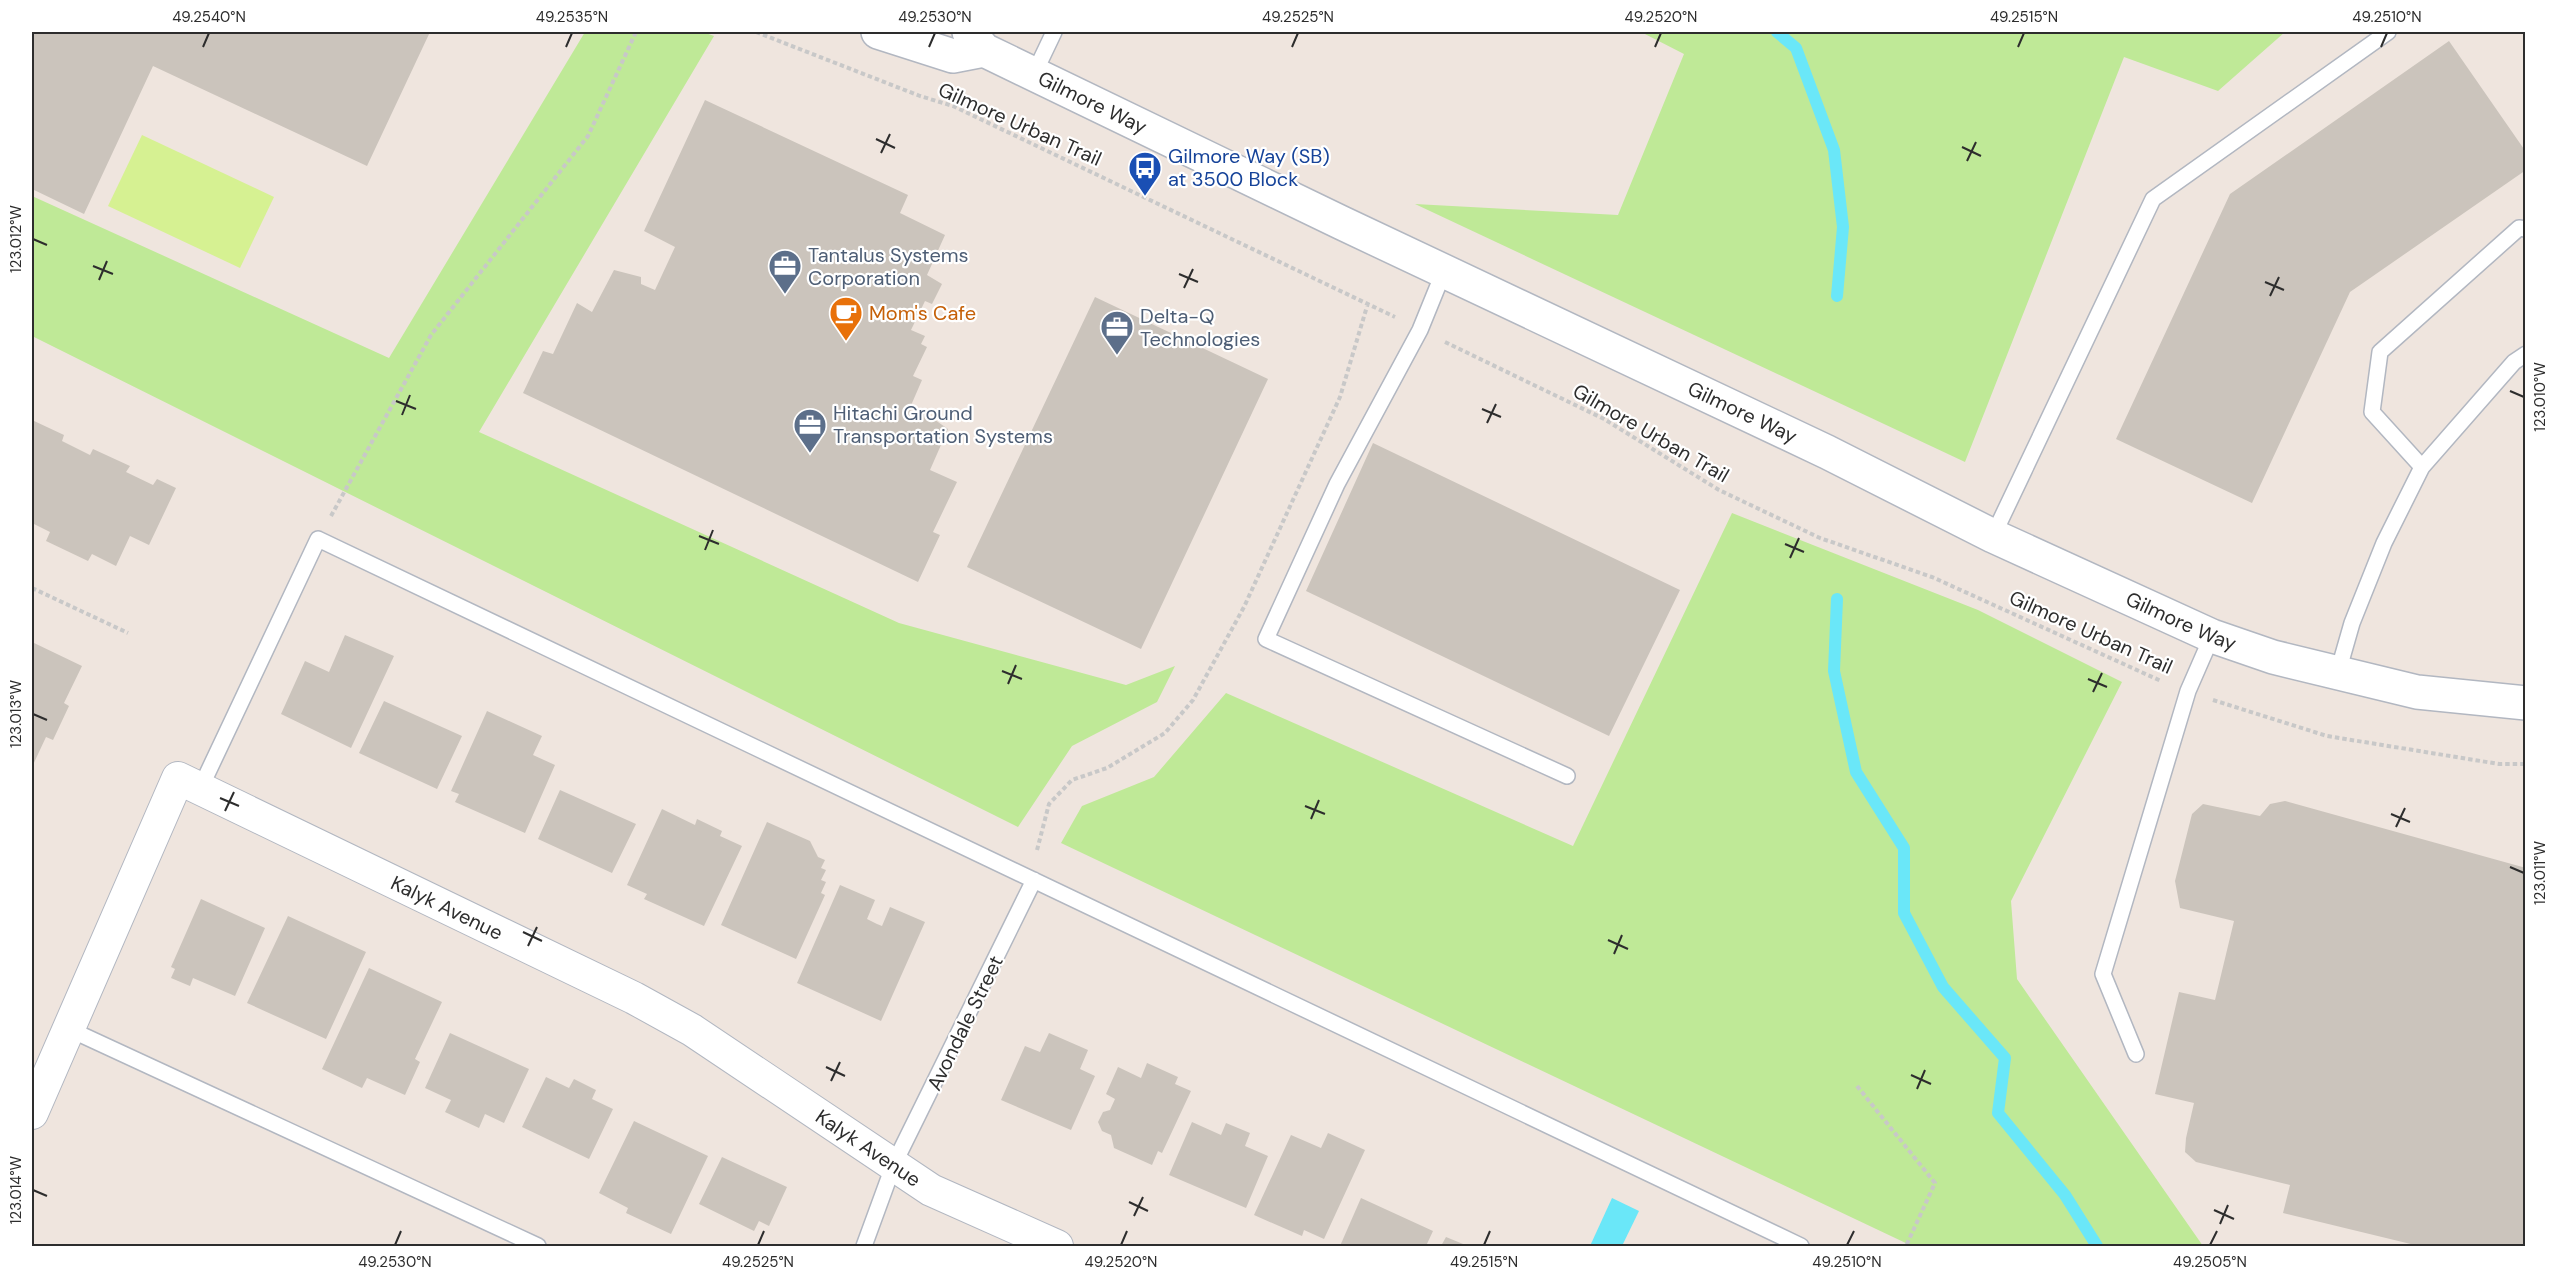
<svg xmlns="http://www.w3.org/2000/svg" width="2557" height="1278" font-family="'DM Sans',sans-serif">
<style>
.green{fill:#bfe997}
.pitch{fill:#d6f192}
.water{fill:#6ae7f8}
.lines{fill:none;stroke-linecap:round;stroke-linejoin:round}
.stream{stroke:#6ae7f8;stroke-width:12}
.building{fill:#cbc4bc}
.lane-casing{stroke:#b2b7c1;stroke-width:18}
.street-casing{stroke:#b2b7c1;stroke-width:34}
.secondary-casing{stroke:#b2b7c1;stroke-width:36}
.path{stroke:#c8c8c8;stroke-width:4;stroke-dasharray:4.5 3;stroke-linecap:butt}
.lane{stroke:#fff;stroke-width:15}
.street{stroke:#fff;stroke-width:32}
.secondary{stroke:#fff;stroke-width:33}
.ticks{fill:none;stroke:#2d2d2d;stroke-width:2}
.labels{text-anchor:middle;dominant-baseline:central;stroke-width:4.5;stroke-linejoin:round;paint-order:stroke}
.street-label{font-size:20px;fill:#2d2d2d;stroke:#fff}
.transit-label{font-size:20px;fill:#164399;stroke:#fff;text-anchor:start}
.service-label{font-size:20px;fill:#4e5e75;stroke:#fff;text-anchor:start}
.food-label{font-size:20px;fill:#c56008;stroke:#fff;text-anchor:start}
.neatline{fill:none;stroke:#2d2d2d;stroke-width:2}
.ticks-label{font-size:15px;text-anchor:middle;fill:#2d2d2d}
</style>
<rect width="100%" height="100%" fill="#efe5de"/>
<path class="green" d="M585,32H703L714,36L479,432L899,623L1126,685L1175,666L1157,702L1072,746L1018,827L32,336V196L389,358Z
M1641,32H2285L2218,91L2124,57L1965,462L1415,204L1618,215L1684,54Z
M1732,513L1978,610L2122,682L2011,901L2017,979L2203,1246H1912L1061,843L1082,806L1154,777L1226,693L1573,846Z"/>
<path class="pitch" d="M142,135L274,197L240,268L108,206Z"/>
<path class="water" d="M1612,1198L1639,1211L1622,1246H1590Z"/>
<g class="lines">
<path class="stream" d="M1777,32L1796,48L1834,150L1843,227L1837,296
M1837,599L1834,671L1856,772L1904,848V913L1943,987L2005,1058L1998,1113L2065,1195L2097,1246"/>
</g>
<path class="building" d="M32,32H430L367,166L153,66L84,214L32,189Z
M2449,41L2526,152V170L2350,292L2252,503L2116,439L2230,194Z
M705,100L908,195L900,213L945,235L927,275L942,284L932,304L925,301L911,330L925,336L921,344L927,347L913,376L922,380L909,410L922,415L925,413L948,429L930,470L957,482L933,532L940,535L918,582L523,393L543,351L553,354L577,303L592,312L614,270L641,277V284L655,290L675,247L644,231Z
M1095,297L1268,379L1141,649L967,567Z
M32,420L64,435L62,441L90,455L93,449L130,466L126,472L153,485L157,479L176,488L149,545L130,536L116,566L92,554L88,561L46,541L50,532L32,523Z
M1373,443L1680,590L1609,736L1306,591Z
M345,635L394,656L351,748L281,714L305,661L329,672Z
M32,642L82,666L64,703L69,706L53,740L46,737L32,767Z
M384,701L462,736L437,789L359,753Z
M487,711L542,736L533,755L555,765L525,833L455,802L459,794L451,791Z
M560,790L636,824L612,873L538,839Z
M2285,801L2526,868V1246H2419L2283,1213L2290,1185L2196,1162L2185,1152L2186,1138L2194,1103L2155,1094L2179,992L2215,1000L2234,921L2180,908L2175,881L2192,814L2203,804L2260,816L2270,804Z
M662,809L695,825L697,819L722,831L720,836L742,846L704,926L644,899L647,894L627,885Z
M767,822L810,841L818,857L825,860L821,868L826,870L821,880L826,882L821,893L825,895L796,959L721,925Z
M840,885L875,900L867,919L877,924L882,926L890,907L925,922L881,1021L797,983Z
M201,899L265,928L235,996L193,978L190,986L171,978L175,969L171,967Z
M288,916L366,952L326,1039L247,1003Z
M369,968L442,1002L415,1059L420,1062L405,1095L367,1078L362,1088L322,1069Z
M450,1033L529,1069L504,1123L485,1114L479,1128L445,1112L451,1100L425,1088Z
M1049,1033L1088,1050L1080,1069L1095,1076L1071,1130L1001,1100L1025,1046L1040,1052Z
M1147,1063L1178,1077L1175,1084L1191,1091L1162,1153L1158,1151L1152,1165L1114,1148L1111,1135L1102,1131L1098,1122L1103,1112L1110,1110L1115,1099L1106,1094L1118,1067L1141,1078Z
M546,1077L569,1088L574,1079L596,1090L592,1099L613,1109L589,1159L522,1127Z
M634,1121L708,1156L671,1234L626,1213L628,1208L599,1193Z
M1192,1122L1221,1135L1226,1123L1250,1133L1245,1146L1268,1156L1246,1208L1169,1175Z
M1328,1133L1365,1150L1324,1239L1304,1230L1302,1236L1254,1215L1291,1135L1321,1148Z
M722,1157L787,1187L769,1226L759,1221L754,1231L699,1204Z
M1361,1198L1433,1231L1426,1246H1340Z
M1446,1237L1468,1246H1441Z"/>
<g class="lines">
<g class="lane-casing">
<path id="lane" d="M1034,74L1054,32
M1444,271L1420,330L1337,484L1266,639L1567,776
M2422,467L2372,412L2380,352L2519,228L2526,229
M1993,536L2153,199L2388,32
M2338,672L2352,623L2384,543L2422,467L2514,362L2526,354
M200,789L318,539L1801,1246
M69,1029L538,1246
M2136,1054L2103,974L2188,691L2212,636
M864,1246L894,1164L1034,880"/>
</g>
<g class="street-casing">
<g id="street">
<path id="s1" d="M32,1113L178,778L634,998L692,1030L931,1190L1057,1246"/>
</g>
</g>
<g class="secondary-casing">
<g id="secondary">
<path d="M878,32L953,56L984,50"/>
<path id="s2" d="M969,32L984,50L1342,223L1827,452L1993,536L2212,636L2273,657L2417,692L2526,703"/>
</g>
</g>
<path class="path" d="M756,32L920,96L953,106L1395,317
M1445,342L1604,419L1719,490L1820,538L1932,577L2161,681
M331,516L431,335L588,136L636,32
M32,588L128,633
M2213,700L2327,736L2499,764H2526
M1037,850L1049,804L1072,780L1107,768L1165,733L1193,700L1244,607L1340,397L1368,303
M1857,1086L1935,1183L1906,1246"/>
<use href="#lane" class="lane"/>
<use href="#street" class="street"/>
<use href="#secondary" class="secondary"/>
</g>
<path class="ticks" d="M203,47L209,33M566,47L572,33M929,47L935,33M1292,47L1298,33M1655,47L1661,33M2018,47L2024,33M2381,47L2387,33M876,139L895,148M1962,147L1981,156M881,153L890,134M1967,161L1976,142M33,239L47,245M93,266L113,274M1179,274L1198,282M99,280L107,261M2265,282L2284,290M1184,288L1193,269M2270,296L2279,277M2510,391L2524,397M396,401L416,409M1482,409L1501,417M402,415L410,395M1487,423L1496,404M699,536L719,544M1785,544L1804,552M705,550L713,530M1790,558L1799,538M1002,671L1022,679M2088,679L2107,687M1008,684L1016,665M2093,692L2102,673M33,714L47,720M220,798L239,806M1305,806L1325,814M225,811L234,792M2391,814L2410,822M1311,819L1319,800M2396,827L2405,808M2510,867L2524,873M523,932L542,941M1608,940L1628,949M528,946L537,927M1614,954L1622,935M826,1067L845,1076M1911,1075L1931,1084M831,1081L840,1062M1917,1089L1925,1070M33,1190L47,1196M1129,1202L1148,1211M2214,1210L2234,1219M1134,1216L1143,1197M2220,1224L2228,1205M395,1245L401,1231M758,1245L764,1231M1121,1245L1127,1231M1484,1245L1490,1231M1847,1245L1854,1231M2210,1245L2217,1231"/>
<defs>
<g id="bus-pin" transform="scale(1.725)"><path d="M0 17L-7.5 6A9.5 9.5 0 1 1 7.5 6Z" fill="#1a4fb4" stroke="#fff"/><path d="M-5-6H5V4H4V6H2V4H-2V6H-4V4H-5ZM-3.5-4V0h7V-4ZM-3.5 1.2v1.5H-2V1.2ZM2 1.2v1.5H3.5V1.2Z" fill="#fff"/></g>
<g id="office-pin" transform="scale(1.725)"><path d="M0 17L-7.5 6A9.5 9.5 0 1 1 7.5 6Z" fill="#5c6f8a" stroke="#fff"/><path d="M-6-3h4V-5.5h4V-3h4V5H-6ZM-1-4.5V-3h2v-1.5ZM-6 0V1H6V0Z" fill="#fff"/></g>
<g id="cafe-pin" transform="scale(1.725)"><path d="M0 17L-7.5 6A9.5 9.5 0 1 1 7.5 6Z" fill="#e8710a" stroke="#fff"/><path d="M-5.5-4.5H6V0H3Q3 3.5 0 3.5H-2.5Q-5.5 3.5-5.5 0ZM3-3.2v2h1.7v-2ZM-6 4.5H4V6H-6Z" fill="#fff"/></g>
</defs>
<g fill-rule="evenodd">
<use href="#bus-pin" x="1145" y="168"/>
<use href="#office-pin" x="785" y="266"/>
<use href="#cafe-pin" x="846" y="313"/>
<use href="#office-pin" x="1117" y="327"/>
<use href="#office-pin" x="810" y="425"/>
</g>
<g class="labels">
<g class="street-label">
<text stroke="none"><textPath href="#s2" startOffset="144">Gilmore Way</textPath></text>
<text transform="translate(1020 124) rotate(24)">Gilmore Urban Trail</text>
<text stroke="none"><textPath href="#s2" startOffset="864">Gilmore Way</textPath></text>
<text transform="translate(1651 433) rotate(30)">Gilmore Urban Trail</text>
<text stroke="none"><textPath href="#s2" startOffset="1350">Gilmore Way</textPath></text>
<text transform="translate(2091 632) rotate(24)">Gilmore Urban Trail</text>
<text stroke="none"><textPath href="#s1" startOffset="664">Kalyk Avenue</textPath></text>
<text transform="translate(965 1023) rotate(-64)">Avondale Street</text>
<text stroke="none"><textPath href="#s1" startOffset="1150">Kalyk Avenue</textPath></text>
</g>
<g class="transit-label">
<text x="1168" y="156">Gilmore Way (SB)<tspan x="1168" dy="23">at 3500 Block</tspan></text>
</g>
<g class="service-label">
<text x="808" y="255">Tantalus Systems<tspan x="808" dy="23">Corporation</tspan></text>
<text x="1140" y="316">Delta-Q<tspan x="1140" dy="23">Technologies</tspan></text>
<text x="833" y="413">Hitachi Ground<tspan x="833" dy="23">Transportation Systems</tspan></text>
</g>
<g class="food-label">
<text x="869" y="313">Mom's Cafe</text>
</g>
</g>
<rect width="2557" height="1278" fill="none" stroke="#ffffff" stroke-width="66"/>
<rect x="33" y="33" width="2491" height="1212" class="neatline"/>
<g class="ticks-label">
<text x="209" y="22">49.2540°N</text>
<text x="572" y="22">49.2535°N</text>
<text x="935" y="22">49.2530°N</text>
<text x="1298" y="22">49.2525°N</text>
<text x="1661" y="22">49.2520°N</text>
<text x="2024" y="22">49.2515°N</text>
<text x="2387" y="22">49.2510°N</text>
<text transform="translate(16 239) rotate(-90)" y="5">123.012°W</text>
<text transform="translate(2540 397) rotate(-90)" y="5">123.010°W</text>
<text transform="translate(16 714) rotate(-90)" y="5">123.013°W</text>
<text transform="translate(2540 873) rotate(-90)" y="5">123.011°W</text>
<text transform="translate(16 1190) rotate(-90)" y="5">123.014°W</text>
<text x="395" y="1267">49.2530°N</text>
<text x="758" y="1267">49.2525°N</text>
<text x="1121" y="1267">49.2520°N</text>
<text x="1484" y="1267">49.2515°N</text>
<text x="1847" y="1267">49.2510°N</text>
<text x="2210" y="1267">49.2505°N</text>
</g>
</svg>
